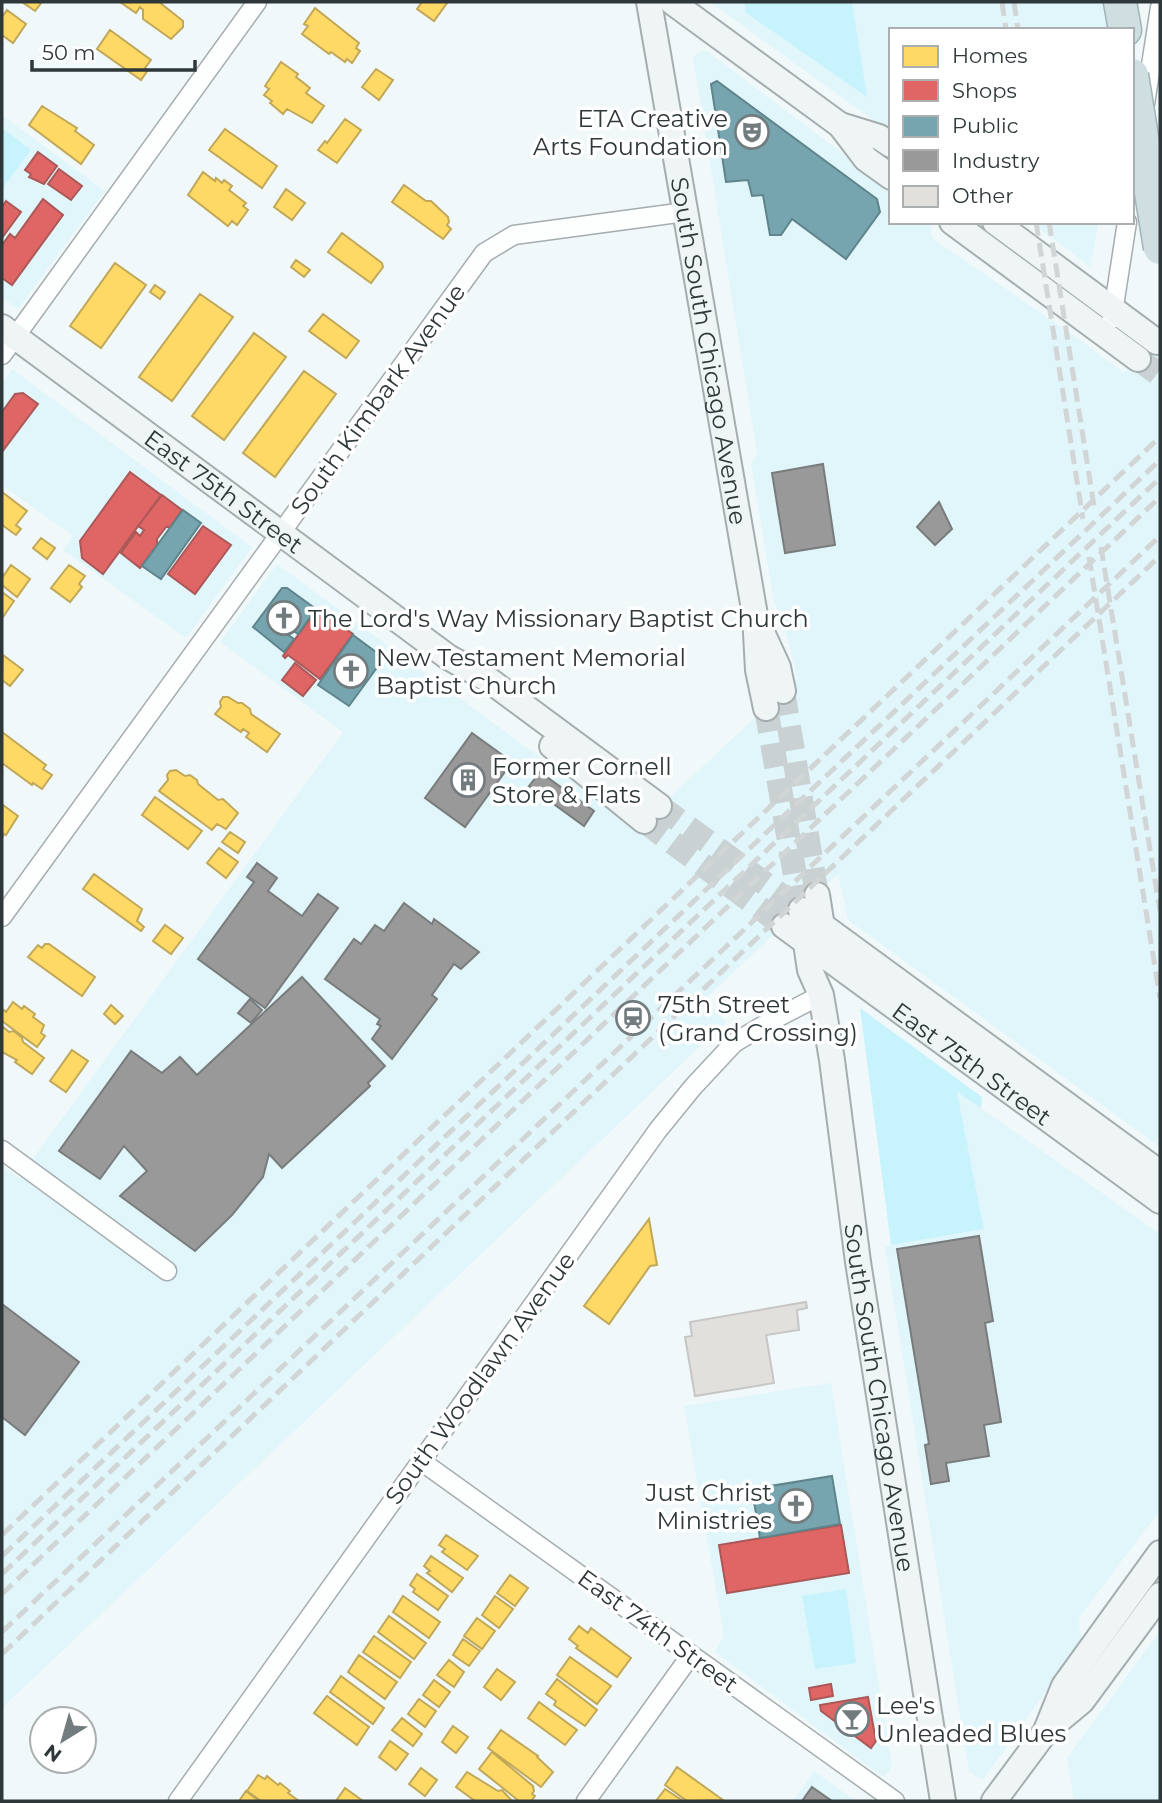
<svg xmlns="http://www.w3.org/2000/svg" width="1162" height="1803" font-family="Montserrat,sans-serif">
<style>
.built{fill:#e0f6fb}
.green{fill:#c7f3fd}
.homes{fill:#ffd966;stroke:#c0a858;stroke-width:2}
.shops{fill:#e06666;stroke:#ab5858;stroke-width:2}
.public{fill:#76a5af;stroke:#60848c;stroke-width:2}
.industry{fill:#999;stroke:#797c7c;stroke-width:2}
.building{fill:#e2e0dc;stroke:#c6c6c5;stroke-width:2}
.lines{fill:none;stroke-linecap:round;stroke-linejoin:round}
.secondary-tunnel{stroke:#c9d1d3;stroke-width:24;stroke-dasharray:24 12;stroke-linecap:butt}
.street-casing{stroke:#a5adaf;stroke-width:21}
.secondary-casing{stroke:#a5adaf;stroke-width:28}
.highway-casing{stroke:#a1b4b7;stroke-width:35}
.street{stroke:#fdfefe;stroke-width:18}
.secondary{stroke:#eff4f5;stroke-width:24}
.highway{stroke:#cfdee1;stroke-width:32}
.rail{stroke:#d2d5d5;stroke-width:5;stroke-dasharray:14 7;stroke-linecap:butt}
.highway-bridge-casing{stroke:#a1b4b7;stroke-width:35;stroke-linecap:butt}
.highway-bridge{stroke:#cfdee1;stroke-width:32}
.labels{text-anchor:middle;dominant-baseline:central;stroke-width:7;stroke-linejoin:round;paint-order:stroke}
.poi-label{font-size:24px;fill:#2e3739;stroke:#fff;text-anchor:start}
.street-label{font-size:24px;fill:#2e3739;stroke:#fff}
</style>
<rect width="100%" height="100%" fill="#f0f8fa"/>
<path class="built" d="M710,2H744L746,13L866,96L852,2H1123L1120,30H891V133Z
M707,51L891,190V222H930L932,238L1080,340L1124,373L1160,338V1147L848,920L838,874L705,999L726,1022L2,1708V1166L19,1178L343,732L220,642L277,564L602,803L634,831L797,678L788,640L773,597L751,464L757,453L693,58L699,52Z
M2,115L105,191L18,309L2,297Z
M1030,222H1099L1090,267L1066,248Z
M12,369L252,547L186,638L63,550L73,536L2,485V384Z
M957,1091L1160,1234V1510L1078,1619L1082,1641L983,1780L969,1772L885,1246L984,1229Z
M831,1383L892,1767L885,1776L880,1775L715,1652L724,1636L684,1406Z
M1160,1631V1801H1074L1067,1758Z
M814,1771L856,1801H793Z"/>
<path class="green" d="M744,2H852L867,97L746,13Z
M2,128L31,150L2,189Z
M860,1008L982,1097L981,1108L957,1092L984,1229L891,1245Z
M846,1589L856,1663L815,1669L802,1596Z"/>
<path class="homes" d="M22,2H42L35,11Z
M120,2H159L183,21V27L171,39L143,19V10L140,7L136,13Z
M422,2H445L447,3L434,21L417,9Z
M315,8L359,43L356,48L360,51L352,63L347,59L345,62L331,52L329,54L302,34L308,26L304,24Z
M7,10L26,24L13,43L2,35V17Z
M110,30L151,60L145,68L148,70L141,80L97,49Z
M281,62L298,74L296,77L310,88L306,93L324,106L312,123L287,109L283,114L270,103L272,101L264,95L269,89L265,86Z
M376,69L393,80L379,100L362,87Z
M42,106L77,128L75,131L94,145L81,164L29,125Z
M345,119L361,130L337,163L318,150L325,141L327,143Z
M225,129L277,166L262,188L209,150Z
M203,172L215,181L216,178L222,183L224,180L232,186L229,190L246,203L243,206L248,210L237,225L232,221L228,226L188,195Z
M404,185L426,201H431L448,217L449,222L447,225L451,229L443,239L392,202Z
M286,189L305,203L292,220L274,207Z
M342,233L382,263L383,267L371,283L328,252Z
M296,260L310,270L304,277L291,267Z
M115,263L146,285L101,348L70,326Z
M155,285L165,292L160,299L150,292Z
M200,294L233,317L172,401L139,377Z
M323,314L359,341L346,358L309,331Z
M254,333L286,357L224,440L192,416Z
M304,371L336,394L275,477L243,453Z
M2,492L27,511L16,525L21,529L16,535L2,525Z
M41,538L55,548L47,559L33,548Z
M11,565L30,579L17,597L2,585V578Z
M69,565L85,576L79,584L82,587L70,602L51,588Z
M2,592L14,601L3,617L2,616Z
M3,655L23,670L10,686L2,680Z
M223,697H228L238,703H242L250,709L251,714L280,734L267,752L246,737L249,733L243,729L241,732L215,714L221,707L220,702Z
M2,732L46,765L43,769L52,775L42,789L33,783L32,785L2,763Z
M176,770L185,776L190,775L197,780L198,784L218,800L223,799L238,813L226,829L217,824L212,830L159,791L168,780L167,775L170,771Z
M155,797L202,831L188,849L142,815Z
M3,805L18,816L6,835L4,834L2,838Z
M230,832L245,842L238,853L222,842Z
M219,848L238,862L226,878L207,863Z
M94,874L142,909L137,921L144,927L141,931L83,889Z
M165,925L183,938L171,954L153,941Z
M45,944H49L95,977L82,996L28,957L38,945L42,948Z
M13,1002L22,1009L24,1006L35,1014L33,1017L44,1025L41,1033L45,1036L37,1047L2,1021V1013L4,1010L6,1012Z
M111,1005L123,1016L115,1024L104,1014Z
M2,1026L9,1032L14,1031L22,1038L23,1042L44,1058L32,1074L15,1062L17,1060L2,1052Z
M72,1050L88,1061L66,1092L50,1081Z
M649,1219L657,1265L650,1266L609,1324L584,1306Z
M446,1535L478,1556L467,1570L442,1552L445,1549L439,1545Z
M431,1556L463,1578L452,1592L427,1573L430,1571L424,1566Z
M417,1574L448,1596L438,1610L413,1592L415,1589L410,1585Z
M510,1575L528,1588L515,1606L497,1593Z
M403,1596L440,1622L429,1638L393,1612Z
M495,1596L513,1609L499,1628L482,1615Z
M389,1616L426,1643L414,1659L378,1632Z
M477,1618L495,1631L482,1649L464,1636Z
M579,1626L588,1633L591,1628L631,1658L617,1677L576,1648L578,1646L569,1639Z
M374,1636L411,1662L400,1678L363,1652Z
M463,1639L480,1651L469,1666L453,1655Z
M359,1655L397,1682L385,1699L348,1672Z
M570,1657L611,1686L597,1704L557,1675Z
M449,1660L464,1672L454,1687L437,1675Z
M497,1669L515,1682L501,1700L484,1687Z
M341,1676L384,1708L373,1724L330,1692Z
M557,1679L597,1710L585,1726L554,1705L556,1701L546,1694Z
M434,1680L450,1692L439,1707L423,1695Z
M327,1696L369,1727L357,1745L314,1713Z
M419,1699L436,1711L425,1727L408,1714Z
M539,1702L577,1730L565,1745L528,1718Z
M402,1718L422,1734L413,1746L392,1730Z
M453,1726L468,1737L456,1753L442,1742Z
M501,1730L538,1756L537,1757L553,1772L541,1787L488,1748Z
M390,1741L408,1754L396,1770L379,1757Z
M492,1752L533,1786L534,1791L532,1794L535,1796L531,1801H519L479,1769Z
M677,1767L723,1800L687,1801L665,1785Z
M421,1768L437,1780L425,1796L409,1784Z
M467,1772L498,1791L502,1790L512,1801H475L456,1787Z
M258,1775L265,1779L267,1776L278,1785L280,1783L290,1791L288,1793L299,1801H261L247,1791Z
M345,1788L363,1801H336Z
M665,1789L683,1801H656Z
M246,1791L259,1801H239Z"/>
<path class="shops" d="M38,152L57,166L44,184L29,177L31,174L25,170Z
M59,169L82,186L71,200L48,184Z
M43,199L63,215L12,285L2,278V245L10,234L15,238Z
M6,201L21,212L2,238V207Z
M23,393L38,404L2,452V412L15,394Z
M130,472L161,495L103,574L82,558L80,541Z
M162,495L182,510L170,527H166L157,539V545L140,568L121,553L136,532L140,536L144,530L138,526Z
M203,526L231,545L195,594L168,574Z
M317,609L353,634L320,679L288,655L285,658L283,656Z
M295,663L316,680L303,696L282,680Z
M841,1525L849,1573L727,1593L719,1545Z
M831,1684L833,1696L811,1700L809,1688Z
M868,1697L876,1741L871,1748L821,1711L820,1705Z"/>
<path class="public" d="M717,81L877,199L880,212L846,259L792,219L781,235H770L763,195L752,196L748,180L726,182L711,84Z
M183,510L201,523L161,579L142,566Z
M282,588H287L316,609L298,634L291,629L287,634L294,639L284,652L253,627Z
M353,635L384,658L349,706L318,685Z
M832,1476L840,1524L760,1538L752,1489Z"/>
<path class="industry" d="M823,464L835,545L785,553L772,473Z
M939,502L952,529L935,545L917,527Z
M472,733L512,762L465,827L425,798Z
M540,772L594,811L584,826L529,786Z
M257,863L277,878L268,891L302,916L318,894L338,908L265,1008L198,959L254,882L247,877Z
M404,903L432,924L434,919L479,952L461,969L454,964L432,995L437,999L392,1059L372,1039L381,1026L377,1024L380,1019L325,979L354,939L361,944L375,925L384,931Z
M302,977L385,1066L368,1083L370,1086L282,1168L269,1154L263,1177L232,1215L195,1251L120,1196L147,1171L124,1146L100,1179L59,1151L131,1051L162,1073L180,1057L197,1075Z
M250,999L262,1010L251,1023L238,1013Z
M979,1236L993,1321L985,1323L1001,1422L984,1425L989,1456L946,1463L949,1481L931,1484L925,1445L929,1444L897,1249Z
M2,1304L79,1362L25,1435L2,1417Z
M812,1787L832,1801H802Z"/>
<path class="building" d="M806,1302L807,1308L797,1310L799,1330L766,1335L774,1383L695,1396L685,1337L692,1336L690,1322Z"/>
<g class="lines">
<path class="secondary-tunnel" d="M1138,359L1160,375
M783,691L817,895
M766,708L801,910
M659,806L801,910
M644,821L784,926"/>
<g class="street-casing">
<path id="street" d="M1145,104L1160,7
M1112,319L1127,222
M2,355L257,2
M2,917L484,253L514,235L685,212
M2,1150L167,1271
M421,1461L895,1801
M178,1801L658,1130L693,1087L734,1043L769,1022L821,995
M586,1801L691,1655"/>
</g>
<g class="secondary-casing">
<g id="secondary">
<path id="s1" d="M649,2L755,615L758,670L766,708"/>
<path d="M672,2L840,125L866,159L891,177"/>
<path d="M840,125L879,137L891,145"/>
<path d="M952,222L1138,359"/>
<path d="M995,222L1157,342"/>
<path id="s2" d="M2,327L448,657L489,680L659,806"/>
<path d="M761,630L778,667L783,691"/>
<path d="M552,746L644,821"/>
<path d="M817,895L823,933"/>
<path id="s3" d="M801,910L810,970L821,995L832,1060L858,1262L943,1801"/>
<path d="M801,910L1160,1173"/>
<path id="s4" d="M784,926L1160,1201"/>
<path d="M1047,1728L1064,1686L1160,1553"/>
<path d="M994,1801L1046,1731L1082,1701L1160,1595"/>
</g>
</g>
<g class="highway-casing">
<path id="highway" d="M1120,2L1125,30"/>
</g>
<use href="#street" class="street"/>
<use href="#secondary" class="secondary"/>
<use href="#highway" class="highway"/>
<path class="rail" d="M1002,2L1006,30
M1014,2L1018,30
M1036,222L1083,519
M1049,222L1094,506
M1101,547L1160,911
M1089,557L1160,998
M2,1535L1160,437
M2,1556L1160,460
M2,1574L1160,478
M2,1594L1160,497
M2,1632L1160,536
M2,1654L1160,556"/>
<g class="highway-bridge-casing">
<path id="highway-bridge" d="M1132,75L1160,248"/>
</g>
<use href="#highway-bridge" class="highway-bridge"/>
</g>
<defs>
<g id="theatre-ring" transform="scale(1.75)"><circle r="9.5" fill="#fff" stroke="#727b7d" stroke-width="1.5"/><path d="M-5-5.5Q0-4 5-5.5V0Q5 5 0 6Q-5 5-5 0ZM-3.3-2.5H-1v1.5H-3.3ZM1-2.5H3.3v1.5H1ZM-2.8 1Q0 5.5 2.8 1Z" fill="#727b7d"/></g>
<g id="church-ring" transform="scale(1.75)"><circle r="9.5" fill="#fff" stroke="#727b7d" stroke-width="1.5"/><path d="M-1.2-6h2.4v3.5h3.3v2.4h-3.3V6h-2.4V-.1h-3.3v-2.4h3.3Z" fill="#727b7d"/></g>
<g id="building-ring" transform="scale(1.75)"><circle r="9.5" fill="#fff" stroke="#727b7d" stroke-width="1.5"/><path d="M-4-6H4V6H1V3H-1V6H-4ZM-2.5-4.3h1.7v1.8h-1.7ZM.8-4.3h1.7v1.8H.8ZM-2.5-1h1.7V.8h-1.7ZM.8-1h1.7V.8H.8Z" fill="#727b7d"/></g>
<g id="station-ring" transform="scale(1.75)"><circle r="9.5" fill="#fff" stroke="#727b7d" stroke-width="1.5"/><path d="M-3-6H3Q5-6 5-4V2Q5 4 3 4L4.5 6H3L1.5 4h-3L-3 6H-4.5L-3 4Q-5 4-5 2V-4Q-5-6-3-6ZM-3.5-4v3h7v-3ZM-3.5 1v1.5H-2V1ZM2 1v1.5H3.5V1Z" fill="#727b7d"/></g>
<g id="bar-ring" transform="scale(1.75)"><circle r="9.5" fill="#fff" stroke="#727b7d" stroke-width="1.5"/><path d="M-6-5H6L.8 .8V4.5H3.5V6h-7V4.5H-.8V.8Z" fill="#727b7d"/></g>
</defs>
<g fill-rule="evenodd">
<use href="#theatre-ring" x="752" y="132"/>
<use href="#church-ring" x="284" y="618"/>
<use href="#church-ring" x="351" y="671"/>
<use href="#building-ring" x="468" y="780"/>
<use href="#station-ring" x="633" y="1018"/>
<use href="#church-ring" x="796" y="1506"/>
<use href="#bar-ring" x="852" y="1719"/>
</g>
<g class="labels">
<g class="poi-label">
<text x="728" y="118" text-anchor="end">ETA Creative<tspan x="728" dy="28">Arts Foundation</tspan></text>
<text x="308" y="618">The Lord's Way Missionary Baptist Church</text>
<text x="376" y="657">New Testament Memorial<tspan x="376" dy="28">Baptist Church</tspan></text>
<text x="492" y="766">Former Cornell<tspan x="492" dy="28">Store &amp; Flats</tspan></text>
<text x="658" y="1004">75th Street<tspan x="658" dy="28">(Grand Crossing)</tspan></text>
<text x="772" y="1492" text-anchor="end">Just Christ<tspan x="772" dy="28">Ministries</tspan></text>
<text x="876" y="1705">Lee's<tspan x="876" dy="28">Unleaded Blues</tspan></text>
</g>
<g class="street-label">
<text stroke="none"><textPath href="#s1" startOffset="354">South South Chicago Avenue</textPath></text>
<text transform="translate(378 399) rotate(-54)">South Kimbark Avenue</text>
<text stroke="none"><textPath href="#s2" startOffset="276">East 75th Street</textPath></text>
<text stroke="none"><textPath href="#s4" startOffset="233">East 75th Street</textPath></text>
<text transform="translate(480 1378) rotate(-54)">South Woodlawn Avenue</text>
<text stroke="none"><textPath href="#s3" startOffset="495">South South Chicago Avenue</textPath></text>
<text transform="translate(658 1631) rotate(36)">East 74th Street</text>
</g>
</g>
<rect width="1162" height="1803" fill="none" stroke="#2e3739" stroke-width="7"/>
<rect x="889" y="28" width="245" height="196" fill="#ffffff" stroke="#abafb0" stroke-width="2"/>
<rect x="903" y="46" width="35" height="21" fill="#ffd966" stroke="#abafb0" stroke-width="2"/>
<text x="952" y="63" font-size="21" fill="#2e3739">Homes</text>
<rect x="903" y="80" width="35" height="21" fill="#e06666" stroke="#abafb0" stroke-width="2"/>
<text x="952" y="98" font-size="21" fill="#2e3739">Shops</text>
<rect x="903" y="116" width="35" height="21" fill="#76a5af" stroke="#abafb0" stroke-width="2"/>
<text x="952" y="133" font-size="21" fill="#2e3739">Public</text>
<rect x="903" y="150" width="35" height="21" fill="#999999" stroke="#abafb0" stroke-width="2"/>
<text x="952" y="168" font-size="21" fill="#2e3739">Industry</text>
<rect x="903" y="186" width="35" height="21" fill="#e2e0dc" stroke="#abafb0" stroke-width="2"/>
<text x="952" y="203" font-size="21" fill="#2e3739">Other</text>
<g transform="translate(63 1740) rotate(217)"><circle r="33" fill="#ffffff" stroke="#abafb0" stroke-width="2"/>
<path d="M0-5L12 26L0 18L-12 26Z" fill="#727b7d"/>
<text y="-10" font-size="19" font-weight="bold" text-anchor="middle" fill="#2e3739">N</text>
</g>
<path d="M32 60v10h163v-10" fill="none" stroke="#2e3739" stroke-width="3.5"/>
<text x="42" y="60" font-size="21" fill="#2e3739" stroke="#ffffff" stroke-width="5" paint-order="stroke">50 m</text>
</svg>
